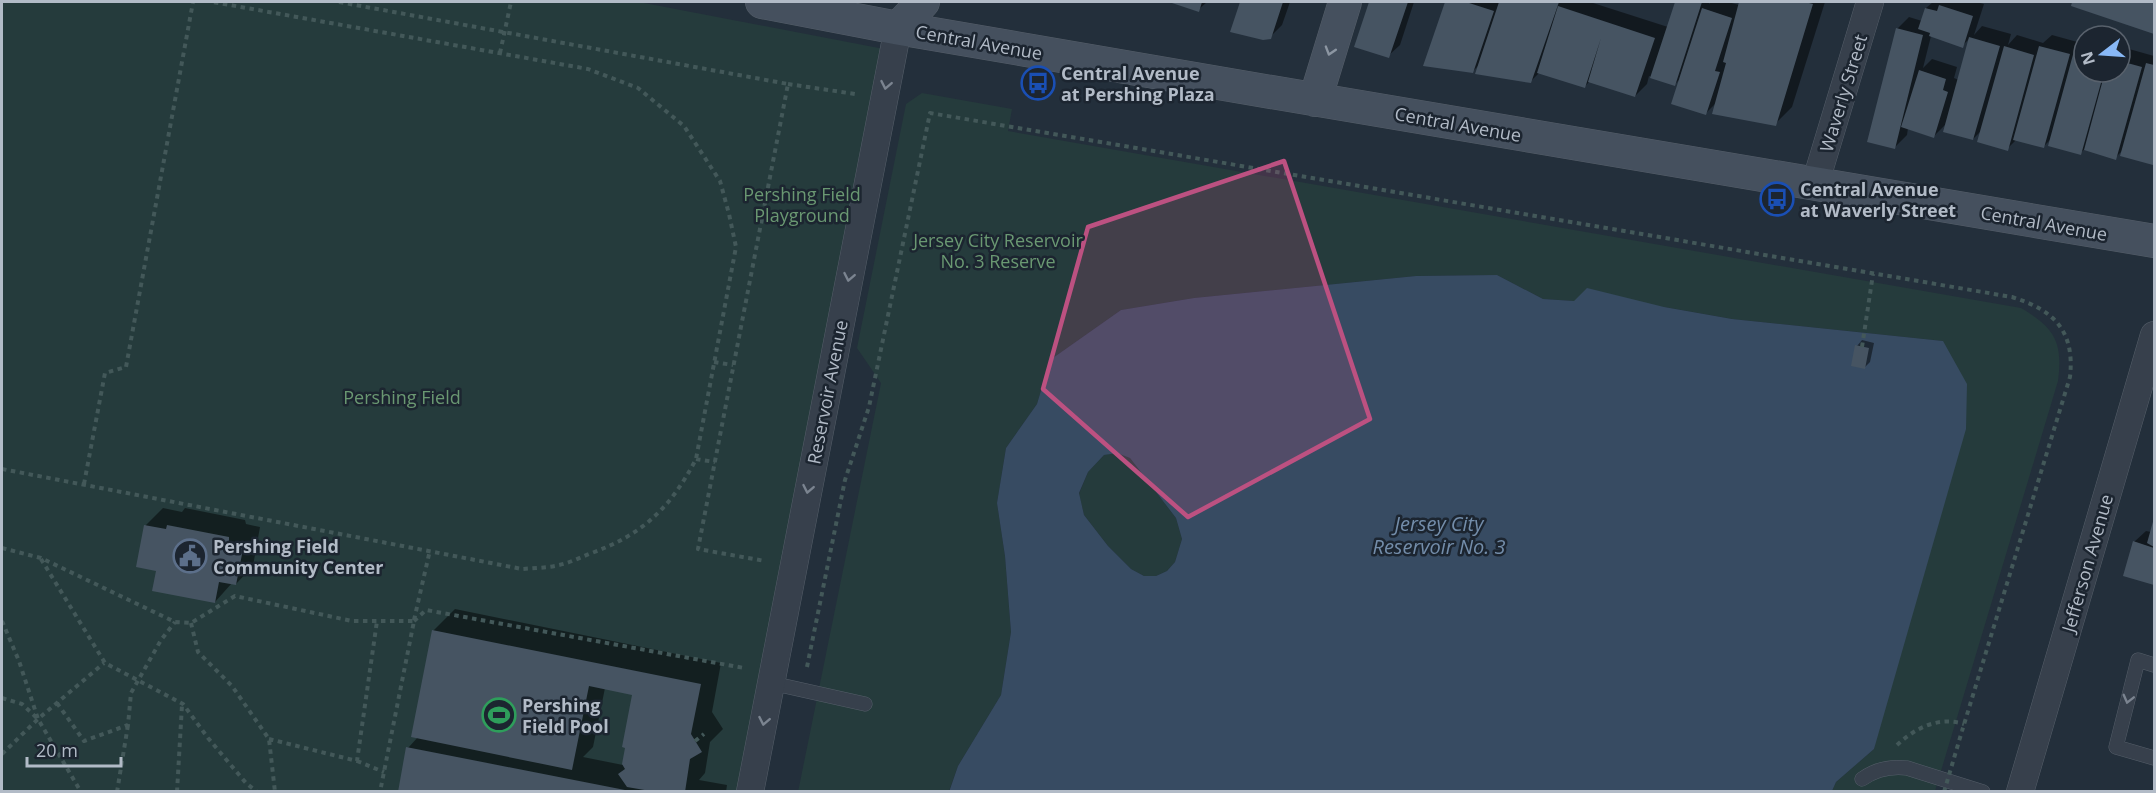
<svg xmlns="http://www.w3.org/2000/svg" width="2156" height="793" font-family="'Open Sans',sans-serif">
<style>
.green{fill:#253b3c}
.water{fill:#374b62;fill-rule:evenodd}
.shadow{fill:#0007;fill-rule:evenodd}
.building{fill:#465462}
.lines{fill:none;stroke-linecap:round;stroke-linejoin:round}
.lane-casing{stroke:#555e69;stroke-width:15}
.street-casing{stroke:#555e69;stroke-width:28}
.secondary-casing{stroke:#555e69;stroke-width:34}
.path{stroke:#435859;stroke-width:4;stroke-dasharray:4.5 4.5;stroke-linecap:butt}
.lane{stroke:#37404c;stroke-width:14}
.street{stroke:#37404c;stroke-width:27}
.secondary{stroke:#45505e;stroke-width:33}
.path-bridge{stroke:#435859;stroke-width:4;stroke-dasharray:4.5 4.5;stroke-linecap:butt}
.oneway{stroke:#8c96a2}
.oneway2{stroke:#7b8490}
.marked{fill:#bc5181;fill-opacity:0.2;stroke:#bc5181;stroke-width:4.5;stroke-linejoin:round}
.labels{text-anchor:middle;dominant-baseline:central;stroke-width:5;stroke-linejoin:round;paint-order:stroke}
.street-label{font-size:18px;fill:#b2bbc7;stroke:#1c2530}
.poi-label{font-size:18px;font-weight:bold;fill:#b2bbc7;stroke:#1c2530;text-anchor:start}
.park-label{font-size:18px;fill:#6a9872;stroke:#1c2530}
.water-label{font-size:20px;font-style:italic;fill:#738daa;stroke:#1c2530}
</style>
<rect width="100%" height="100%" fill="#232f3b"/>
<path class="green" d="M2,2H639L884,49L740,791H2Z
M922,93L1012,109L1008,131L2021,308C2055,328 2063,342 2058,381L1935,791H1832L1836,782L1874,749L1943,341L1732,319L1664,307L1543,299L1497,275L1416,276L1194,298L1121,310L1050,360L1037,404L1006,448L997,503L1005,556L1011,632L1001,695L958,766L949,791L798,792L881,383L857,348L906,104Z
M1117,452L1130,458L1176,518L1182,539L1175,562L1167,571L1156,576H1144L1131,569L1108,546L1084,515L1079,494L1088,472L1104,455Z"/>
<path class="water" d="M1497,275L1543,299L1574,301L1587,288L1664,307L1732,319L1943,341L1967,384L1966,429L1874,749L1836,782L1832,791L949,792L958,766L1001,695L1011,632L1005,556L997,503L1006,448L1037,404L1050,360L1121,310L1194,298L1416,276ZM1117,453L1130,458L1176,518L1182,539L1175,562L1167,571L1156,576H1144L1131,569L1108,546L1084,515L1079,493L1088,472L1104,455Z"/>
<path class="shadow" d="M1173,2H1207L1198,10Z
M1242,2H1290L1282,25L1270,37L1232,31Z
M1371,2H1414L1400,45L1388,56L1356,46Z
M1447,2H1590L1668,27L1676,2H1709V4L1711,2H1728L1739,5L1740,2H1825L1792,107L1775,124L1717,102L1706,113L1681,78L1675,84L1649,76L1647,84L1635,96L1590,81L1584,87L1540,72L1531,81L1480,64L1473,71L1425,65Z
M1933,2H1976L1984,4L1974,35L1982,26L2011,34L2008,45L2017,35L2043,43L2052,35L2081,43L2079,48L2084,44V72H2120V49L2122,47L2154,56V162L2153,164L2123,150L2115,158L2085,149L2080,153L2051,139L2043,147L2017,139L2007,149L1983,129L1973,139L1947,123L1934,136L1908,128L1907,135L1895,147L1897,29L1909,17L1922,21L1926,8ZM1931,36L1962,46L1970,38L1959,80L1954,78L1957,67L1932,59L1923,68Z
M2074,2H2154V32L2073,5Z
M1862,340L1874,343L1870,362L1864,368L1857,346Z
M163,508L182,512L185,508L245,520L246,524L260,527L253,566L236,584L232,583L215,602L157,570L146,525Z
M2154,521V584L2125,575L2134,542L2146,531L2151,532Z
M455,609L721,663L712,712L723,729L710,742L705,773L699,780L727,785L726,792H400L408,748L418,737L433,631ZM605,688L634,694L623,765L583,757L593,747Z"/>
<path class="building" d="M1169,2H1202L1199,12Z
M1240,2H1283L1271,39L1263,40L1230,32Z
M1369,2H1408L1389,58L1354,47Z
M1445,2H1466L1494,11L1473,73L1423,66Z
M1499,2H1559L1531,83L1475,74Z
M1675,2H1702L1675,86L1650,78Z
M1739,2H1805L1813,4L1776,126L1712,114L1726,63L1723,62Z
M2072,2H2154V34L2071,6Z
M1939,5L1973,16L1963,48L1929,36L1930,33L1918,29L1925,8L1937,11Z
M1558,6L1655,38L1635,97L1588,82L1601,38L1585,88L1537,73Z
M1702,8L1732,18L1715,71L1720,72L1706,115L1671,104Z
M1896,28L1923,35L1895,149L1867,142Z
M1969,37L2000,46L1973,140L1943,132Z
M2004,46L2034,55L2008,151L1977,142Z
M2039,46L2070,54L2044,148L2013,140Z
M2074,51L2084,54V72H2104L2081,155L2048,146Z
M2120,61L2142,67L2116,160L2084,150L2105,72H2120Z
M2146,63L2154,65L2153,165L2120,156Z
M1919,70L1946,79L1943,90L1948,92L1934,138L1901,127Z
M1855,345L1869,348L1865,369L1851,366Z
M2154,518V547L2147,543Z
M144,525L166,529L167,525L229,537V541L244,544L236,585L219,582L215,603L152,591L156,571L136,567Z
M2133,541L2154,548V585L2123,576Z
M432,630L701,684L691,734L702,752L690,759L685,792H656L627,787L618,774L625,769L622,764L625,748L622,747L632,695L589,686L572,770L411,737Z
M406,747L625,790V792H398Z"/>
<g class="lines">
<g class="lane-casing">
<path id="lane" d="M2154,665L2138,660L2116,747L2154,758
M771,683L865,704
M1862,779C1876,769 1890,766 1907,768L1983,792"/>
</g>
<g class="street-casing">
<path id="street" d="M1815,184L1870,2
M750,792L898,28
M2020,792L2154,335"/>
</g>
<g class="secondary-casing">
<path id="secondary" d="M762,2L898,28L1259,90L2154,241
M898,28L923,2
M1315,100L1345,2"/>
</g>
<path class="path" d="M339,2L788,84L698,549L765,561
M500,53L511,2
M788,84L855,94
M1862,347L1873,274
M714,362L733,365
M696,459L715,462
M2,469L522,569C534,568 547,568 559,565C569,563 579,558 589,554C642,535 670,509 696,459L736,247L729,214L720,181L684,126L638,88L588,69L213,2
M84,484L105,373L126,367L193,2
M2,548L41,558L175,622L191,623L235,596L352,621H414L380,792
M41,559L105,663L183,704L208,738L246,783L257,792
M414,620L430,550
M2,621L19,661L38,719L81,792
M414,621L426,610L744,668
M191,623L198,652L232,686L269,739L275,792
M807,667L845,480L869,407L930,113L2012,297C2054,310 2075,331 2070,377L1962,731
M2,698L22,704L38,719
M57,703L84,741L128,725L131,693L161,640L175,622
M269,739L357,761L377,621
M695,741L704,734
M1897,745C1915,728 1939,716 1964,724
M2,754L38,719L104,663
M357,761L384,772
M117,792L128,725
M177,792L182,705"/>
<use href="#lane" class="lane"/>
<use href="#street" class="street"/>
<use href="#secondary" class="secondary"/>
<path class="path-bridge" d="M1944,792L1962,731"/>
</g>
<defs><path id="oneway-chevron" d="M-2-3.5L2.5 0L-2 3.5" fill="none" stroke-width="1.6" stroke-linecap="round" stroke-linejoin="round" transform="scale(1.5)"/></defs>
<use class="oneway" href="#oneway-chevron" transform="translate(1330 51) rotate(107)"/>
<g class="oneway2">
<use href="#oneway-chevron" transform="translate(886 85) rotate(101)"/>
<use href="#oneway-chevron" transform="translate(849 277) rotate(101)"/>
<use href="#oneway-chevron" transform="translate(808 489) rotate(101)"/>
<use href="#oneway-chevron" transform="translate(2128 699) rotate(104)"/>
<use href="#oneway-chevron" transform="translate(764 721) rotate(101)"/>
</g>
<path class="marked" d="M1284,161L1370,419L1188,517L1043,389L1088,227Z"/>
<defs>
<g id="bus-ring" transform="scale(1.725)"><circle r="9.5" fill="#1c2530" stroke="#1a4fb4" stroke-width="1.5"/><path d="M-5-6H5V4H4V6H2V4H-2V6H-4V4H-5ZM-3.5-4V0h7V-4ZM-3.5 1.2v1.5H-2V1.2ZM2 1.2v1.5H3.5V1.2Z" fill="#1a4fb4"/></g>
<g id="civic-ring" transform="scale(1.725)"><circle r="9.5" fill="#1c2530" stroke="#5c6f8a" stroke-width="1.5"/><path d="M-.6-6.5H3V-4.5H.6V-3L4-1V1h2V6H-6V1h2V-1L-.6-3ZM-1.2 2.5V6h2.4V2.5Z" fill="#5c6f8a"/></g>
<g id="stadium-ring" transform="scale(1.725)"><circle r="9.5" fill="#1c2530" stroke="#2e9e5b" stroke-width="1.5"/><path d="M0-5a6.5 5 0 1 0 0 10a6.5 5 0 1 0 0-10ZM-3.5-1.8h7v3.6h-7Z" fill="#2e9e5b"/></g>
</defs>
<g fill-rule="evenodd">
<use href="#bus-ring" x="1038" y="83"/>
<use href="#bus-ring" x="1777" y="199"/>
<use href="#civic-ring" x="190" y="556"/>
<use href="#stadium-ring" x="499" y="715"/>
</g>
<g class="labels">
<g class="street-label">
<text transform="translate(979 42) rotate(10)">Central Avenue</text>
<text transform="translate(1843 93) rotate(-73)">Waverly Street</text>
<text transform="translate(1458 124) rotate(10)">Central Avenue</text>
<text transform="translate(2044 223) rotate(10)">Central Avenue</text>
<text transform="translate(827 392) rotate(-79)">Reservoir Avenue</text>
<text transform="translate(2087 563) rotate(-74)">Jefferson Avenue</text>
</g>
<g class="poi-label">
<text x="1061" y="73">Central Avenue<tspan x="1061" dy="21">at Pershing Plaza</tspan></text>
<text x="1800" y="189">Central Avenue<tspan x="1800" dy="21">at Waverly Street</tspan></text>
<text x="213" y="546">Pershing Field<tspan x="213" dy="21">Community Center</tspan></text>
<text x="522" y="705">Pershing<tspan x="522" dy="21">Field Pool</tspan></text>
</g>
<g class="park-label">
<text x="802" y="194">Pershing Field<tspan x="802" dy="21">Playground</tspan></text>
<text x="998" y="240">Jersey City Reservoir<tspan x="998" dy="21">No. 3 Reserve</tspan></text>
<text x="402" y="397">Pershing Field</text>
</g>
<g class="water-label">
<text x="1439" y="523">Jersey City<tspan x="1439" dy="23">Reservoir No. 3</tspan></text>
</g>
</g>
<rect width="2156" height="793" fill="none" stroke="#b2bbc7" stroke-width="6"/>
<g transform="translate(2102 54) rotate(253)"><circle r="28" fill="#1c2530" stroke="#58616c" stroke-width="1.5"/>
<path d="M0-4.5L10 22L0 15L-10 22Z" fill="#88b8f6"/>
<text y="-9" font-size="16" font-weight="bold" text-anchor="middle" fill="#b2bbc7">N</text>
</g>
<path d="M27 757v9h94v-9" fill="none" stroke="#b2bbc7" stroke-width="3"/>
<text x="36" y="757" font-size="18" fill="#b2bbc7" stroke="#1c2530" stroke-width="4.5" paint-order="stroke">20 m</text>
</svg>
